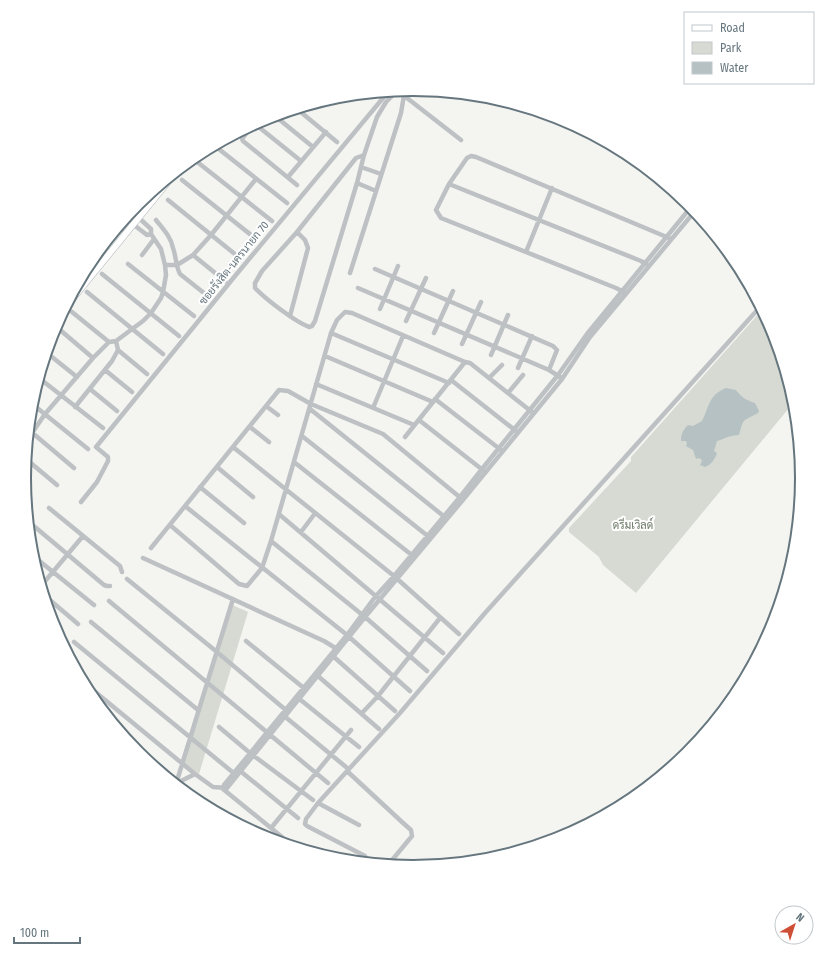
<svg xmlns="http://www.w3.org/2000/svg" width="826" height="957" font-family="'Fira Sans Condensed',Sarabun,sans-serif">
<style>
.green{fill:#d6dad2}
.water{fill:#b5c1c3}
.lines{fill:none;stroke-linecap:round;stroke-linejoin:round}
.secondary-casing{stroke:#b0b5b8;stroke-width:7}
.street{stroke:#bdc1c4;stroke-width:4.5}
.secondary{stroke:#fff;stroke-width:6}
.labels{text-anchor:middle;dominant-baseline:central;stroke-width:4;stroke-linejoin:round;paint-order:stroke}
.street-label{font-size:11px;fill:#66767e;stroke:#fff}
.park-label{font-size:11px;fill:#697664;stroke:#fff}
.rim{fill:none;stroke:#66767e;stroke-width:2}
</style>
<rect width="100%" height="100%" fill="#f4f4f1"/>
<path class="green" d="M762,310L772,330L794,402L636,593L603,565L599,557L569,532V528L631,461V457Z
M230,604L248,612L199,774L181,761Z"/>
<path class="water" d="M726,388L736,390C742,398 746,400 755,403L759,411L758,413C742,422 744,417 739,435C730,435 724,439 717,441L714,451L717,453C715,459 711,465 705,467L700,465L702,461L701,459L698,458L696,459L693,450L686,446L687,443L686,441H681C681,434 683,430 688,425L693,426L702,421C709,408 708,395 726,388Z"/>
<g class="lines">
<g class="secondary-casing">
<path id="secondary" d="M65,308L176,172"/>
</g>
<path class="street" d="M398,91L461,140
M443,92L446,95
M297,109L337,142
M275,116L313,147
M255,124L301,161
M252,126L242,139L243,141L297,185
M215,146L287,203
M364,155L356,158L297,232L262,271L255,283V288C267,300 294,321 309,327L312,326L315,321L357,183L364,155L377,117L386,102L397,91
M196,161L272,221
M361,167L381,174
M288,177L326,132
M182,180L256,239
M357,183L376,191
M449,184L641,261L646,264
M168,200L241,259
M156,220C163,229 171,237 173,248C176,256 176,267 180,274L209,297
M134,225L147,235L151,234
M118,228L128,233
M526,252L552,188
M142,255L154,239
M193,255L225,281
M128,264L194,316
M165,265H177L193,255L211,235L256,179
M375,269L553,346L557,350L549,370
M350,273L401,113L404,95
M102,274L179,336
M358,288L549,370L560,377
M87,292L163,354
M624,292L616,288L441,218L436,210L449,184L467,158L471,156L476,157L669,238
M380,309L398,266
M72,312L109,342
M290,316L308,248L305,240L297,232
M406,321L426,278
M59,329L93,358
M331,333L449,383
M434,333L453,291
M462,344L481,302
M118,350L147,374
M47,353L77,377
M491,355L508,315
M325,356L433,402
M518,368L532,336
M105,370L132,392
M39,378L103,428
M489,378L502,365
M451,380L516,431
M316,384L414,425
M90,389L117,411
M508,393L523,375
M435,399L501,450
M31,403L88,449
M266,406L278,415
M75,407L112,361L118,350L116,341
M373,408L403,336
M310,409L446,518
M419,420L484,471
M250,427L269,442
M29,430L74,468
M302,436L429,537
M405,437L465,362L470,363L532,412
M28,439L45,414L93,358L109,342L116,341L143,321L151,313L161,298L163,292L166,275L165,265L161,249L151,234V229L139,218
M233,447L394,576L459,634
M26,459L57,485
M294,462L413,556
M217,467L253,497
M200,487L244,523
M81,502L97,482L108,461V457L96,447L235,276L388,92
M185,506L347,635L410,691
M49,508L120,566L122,572
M280,515L443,653
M170,525L239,584L247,586L262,568L271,541L331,333L337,320L345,312L352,313L465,362
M35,527L104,585L107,586H110
M301,532L313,516
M271,541L365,617L427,671
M151,548L279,390L288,391L311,404L383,434L462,499
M32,555L94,605
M143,558L324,641L337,649
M127,579L217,652L287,711
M41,586L83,536
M44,595L78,624
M109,601L328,783
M91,622L198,710
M59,638L63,643
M246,641L305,689
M74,642L236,775
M334,657L395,711
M318,676L379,729
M82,681L195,774L213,787L227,788L365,617L462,501L562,379L590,337L695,211
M297,697L359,747
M362,713L378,696L440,618
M283,715L346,767
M219,727L250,753L313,800
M239,770L298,818
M347,771L402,822L411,830L412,836L388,865
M175,784L195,774
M176,784L233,599
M223,789L224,785L347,635L375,597L394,576L460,497L482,469L558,375L587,334L691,207
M223,789L282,837
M318,803L359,825
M271,828L351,730
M365,856L307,826L305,824L306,819L318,803L400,713L485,613L760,307"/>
<use href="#secondary" class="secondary"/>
</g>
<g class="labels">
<g class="street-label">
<text transform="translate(234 263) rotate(-51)">ซอยรังสิต-นครนายก 70</text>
</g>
<g class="park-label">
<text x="633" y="525">ดรีมเวิลด์</text>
</g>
</g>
<path d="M0 0H826V957H0ZM31 478a382 382 0 1 1 764 0a382 382 0 1 1-764 0Z" fill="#fff" fill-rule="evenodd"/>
<path class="rim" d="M31 478a382 382 0 1 1 764 0a382 382 0 1 1-764 0Z"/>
<rect x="684" y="12" width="130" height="72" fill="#ffffff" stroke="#c2c8cb"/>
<rect x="692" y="25" width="20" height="6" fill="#ffffff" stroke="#c2c8cb"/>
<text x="720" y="32" font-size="12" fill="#66767e">Road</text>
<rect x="692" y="42" width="20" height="12" fill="#d6dad2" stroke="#c2c8cb"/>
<text x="720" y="52" font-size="12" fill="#66767e">Park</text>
<rect x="692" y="62" width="20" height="12" fill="#b5c1c3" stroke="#c2c8cb"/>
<text x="720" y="72" font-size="12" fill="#66767e">Water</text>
<g transform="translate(794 925) rotate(39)"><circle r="19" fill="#ffffff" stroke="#c2c8cb"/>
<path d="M0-3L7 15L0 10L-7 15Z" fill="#cf4e36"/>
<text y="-6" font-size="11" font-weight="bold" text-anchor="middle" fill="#66767e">N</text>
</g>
<path d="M14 937v6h66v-6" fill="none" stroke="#66767e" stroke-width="2"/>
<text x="20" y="937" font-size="12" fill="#66767e" stroke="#ffffff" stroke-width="3" paint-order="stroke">100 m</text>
</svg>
